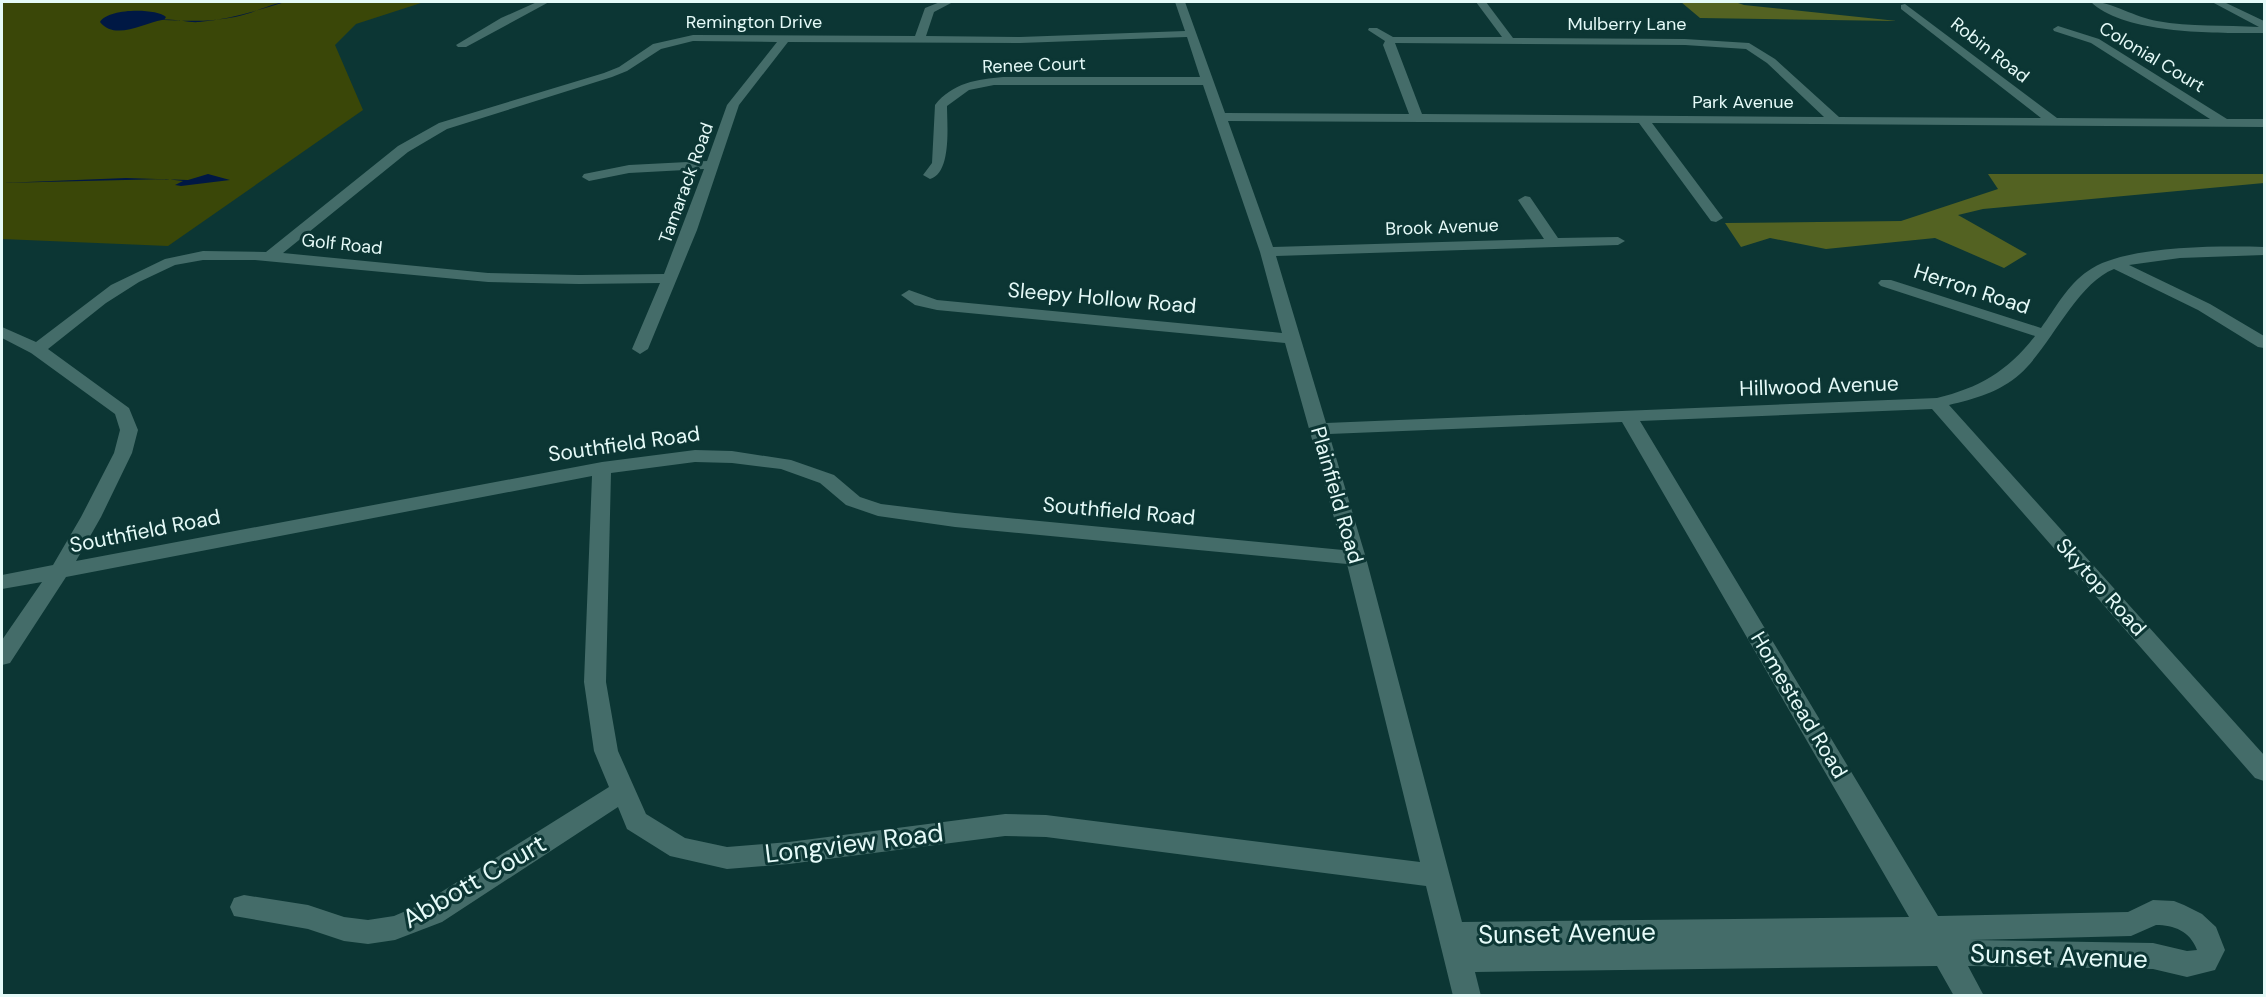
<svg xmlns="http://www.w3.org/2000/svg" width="2266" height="997" font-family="'DM Sans',sans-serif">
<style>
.green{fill:#3a4708}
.forest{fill:#536222}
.water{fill:#001844}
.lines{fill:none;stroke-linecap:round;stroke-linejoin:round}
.minor{fill:#446c69;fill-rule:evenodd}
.labels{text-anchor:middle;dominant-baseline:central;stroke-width:6;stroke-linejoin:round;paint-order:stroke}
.far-street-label{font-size:18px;fill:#e5faf8;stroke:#0c3634}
.street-label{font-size:21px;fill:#e5faf8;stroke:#0c3634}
.near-street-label{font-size:26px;fill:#e5faf8;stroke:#0c3634}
</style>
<rect width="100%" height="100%" fill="#0c3634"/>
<path class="green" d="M2,2H424L356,24L335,45L363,110L168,246L2,239Z"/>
<path class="forest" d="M1681,2H1735L1744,5L1897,21L1700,18Z
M1988,174H2264V183L1983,209L1958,215L2027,254L2004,268L1935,238L1826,249L1770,238L1741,247L1725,223L1901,221L1998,189Z"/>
<path class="water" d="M285,2C256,11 229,19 199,22C187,23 174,18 162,20C144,23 115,41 100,22C108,8 156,8 166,17L164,20C188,21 211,22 235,17C252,14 269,4 285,2Z
M208,174L230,180L181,186L175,185L183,181L166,179L2,183L126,178L188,180Z"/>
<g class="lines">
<path class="minor" d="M537,2H549L466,47H458L456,45L501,18Z
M940,2H953L934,12L926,36L1020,37L1185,31L1175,2H1185L1225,113L1409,114L1383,45L1385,41L1368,30L1369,28H1377L1393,37H1502L1476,2H1486L1513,38L1685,39L1749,43L1775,59L1839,117L2041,118L1901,9V5L1905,4L2057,118L2210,119L2091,43L2054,31L2053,29L2058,26L2099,39L2227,119H2264V127L1652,123L1723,218L1716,222L1711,221L1639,123L1228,121L1273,247L1544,239L1518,200L1525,196L1530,197L1558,238L1618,237L1625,241L1618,245L1276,256L1326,423L1937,398C1979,388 2008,371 2035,336L1881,286L1878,283L1881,280H1891L2041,328C2055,309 2068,284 2088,271C2123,245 2220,246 2264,247V255L2180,258L2129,265L2210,304L2264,336V348L2258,347L2198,310L2114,269C2076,284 2051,346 2020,374C2000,392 1974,399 1949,405L2264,755V781L2255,778L1932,409L1640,421L1938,916L2128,912L2153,900L2174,901L2184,905L2202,914L2216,927L2225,950L2215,970L2187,977L2153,969L1968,966L1984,996H1954L1937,966L1475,972L1481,996H1453L1426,886L1046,837L1005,836L789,864L727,869L670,856L627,829L618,807L442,922L395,940L368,944L344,941L308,929L234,916L230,907L234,898L244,895L308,905L344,917L368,920L394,916L422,904L609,787L594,751L584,682L592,476L66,577L10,663L2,665V640L42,582L2,589V575L53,565L81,517L114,453L120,430L115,414L31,353L2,338V327L36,342L111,285L165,259L203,251L266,252L398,146L439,123L604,73L619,67L653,44L693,35L915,36L925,8ZM1187,37L1200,77H1003C978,79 952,83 935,105L932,163L923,175L930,179C952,173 947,124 947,106L969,90L994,85H1203L1260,252L1282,333L937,300L909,290L901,295L915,305L937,310L1285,343L1343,550L955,513L881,504L860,497L834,475L791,460L732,451L695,450L602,462L76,561L101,517L132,453L138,430L129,408L48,349L106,303L139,282L175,265L203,260H255L488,282L579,284L660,283L632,349L640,354L648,349L697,230L739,105L788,42L1020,43ZM693,41L777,42L727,105L707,161L629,165L584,174L582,177L589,181L629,173L704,169L664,274L579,275L488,273L283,253L408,152L447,129L612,77L627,71L661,49ZM1395,43L1685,45L1746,49L1767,63L1824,117L1422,114ZM1622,422L1909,917L1462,922L1366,558L1329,434ZM695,462L732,463L781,469L820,483L846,505L878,516L955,527L1347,564L1420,862L1046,815L1005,814L789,842L727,847L685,838L646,814L618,751L606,682L611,473ZM2156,925C2174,925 2190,931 2197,950L2187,951L2153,943L1970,940L2131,936Z
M2091,2C2107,0 2136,18 2157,21C2190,27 2225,25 2259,27L2212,2H2224L2264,21V33C2219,33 2125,35 2091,2Z"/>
</g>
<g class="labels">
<g class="far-street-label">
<text x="754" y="22">Remington Drive</text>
<text x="1627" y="24">Mulberry Lane</text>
<text transform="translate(1990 50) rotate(38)">Robin Road</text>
<text transform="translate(2152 57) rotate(31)">Colonial Court</text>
<text transform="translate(1034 65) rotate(-2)">Renee Court</text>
<text x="1743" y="102">Park Avenue</text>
<text transform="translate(686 183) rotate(-70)">Tamarack Road</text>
<text transform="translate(1442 227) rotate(-2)">Brook Avenue</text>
<text transform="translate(342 244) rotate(6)">Golf Road</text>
</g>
<g class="street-label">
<text transform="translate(1972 289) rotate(18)">Herron Road</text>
<text transform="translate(1102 298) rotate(5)">Sleepy Hollow Road</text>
<text transform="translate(1819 386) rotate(-2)">Hillwood Avenue</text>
<text transform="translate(624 444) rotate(-8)">Southfield Road</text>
<text transform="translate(1337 495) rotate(74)">Plainfield Road</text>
<text transform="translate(1119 511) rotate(5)">Southfield Road</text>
<text transform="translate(145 531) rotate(-11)">Southfield Road</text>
<text transform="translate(2101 587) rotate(48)">Skytop Road</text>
<text transform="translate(1799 705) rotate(59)">Homestead Road</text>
</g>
<g class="near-street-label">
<text transform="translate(854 843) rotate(-7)">Longview Road</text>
<text transform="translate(474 881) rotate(-30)">Abbott Court</text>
<text transform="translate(1567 933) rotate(-1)">Sunset Avenue</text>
<text transform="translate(2059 956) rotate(2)">Sunset Avenue</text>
</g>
</g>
<rect width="2266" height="997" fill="none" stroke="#e5faf8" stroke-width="6"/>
</svg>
